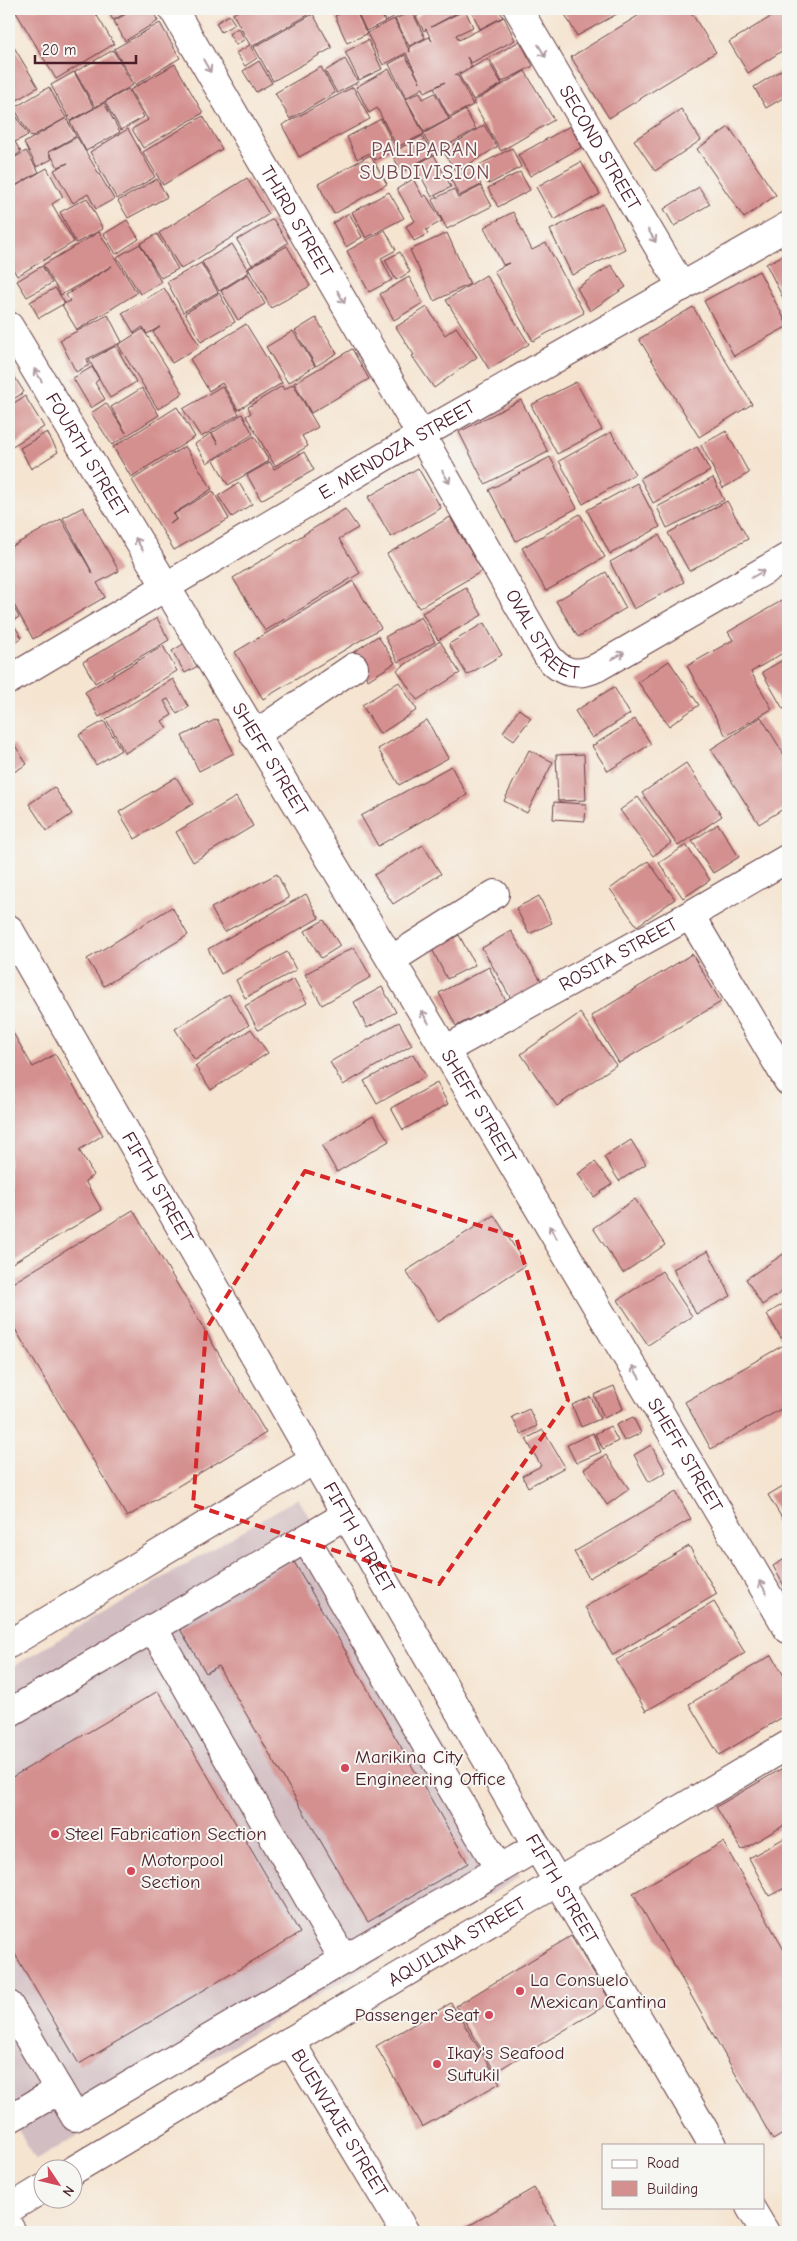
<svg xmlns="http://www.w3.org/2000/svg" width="797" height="2241" font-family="'Comic Neue',sans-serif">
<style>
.industrial{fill:#d2bec2}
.building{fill:#d4908f}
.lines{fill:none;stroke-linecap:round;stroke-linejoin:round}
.minor-casing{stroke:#643d44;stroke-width:30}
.minor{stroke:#fff;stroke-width:28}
.oneway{stroke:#ae9aa0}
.marked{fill:none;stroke:#d62828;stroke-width:4;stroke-dasharray:10 6;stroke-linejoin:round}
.poi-dot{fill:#d1495b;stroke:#f6f6f2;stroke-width:2}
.labels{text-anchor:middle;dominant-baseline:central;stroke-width:4;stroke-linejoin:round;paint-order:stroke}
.street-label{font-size:19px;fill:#4a1f2b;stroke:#f6f6f2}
.poi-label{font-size:19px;fill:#4a1f2b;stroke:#f6f6f2;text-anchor:start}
.neighbourhood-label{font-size:20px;letter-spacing:1px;fill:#7a474e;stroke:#f6f6f2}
</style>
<rect width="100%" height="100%" fill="#f6f6f2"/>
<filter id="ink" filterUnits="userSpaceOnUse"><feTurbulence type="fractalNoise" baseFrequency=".02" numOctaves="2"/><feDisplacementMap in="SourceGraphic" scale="10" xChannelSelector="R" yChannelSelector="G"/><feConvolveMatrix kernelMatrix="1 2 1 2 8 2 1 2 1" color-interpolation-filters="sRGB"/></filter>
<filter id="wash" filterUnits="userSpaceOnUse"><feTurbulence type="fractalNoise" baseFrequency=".0096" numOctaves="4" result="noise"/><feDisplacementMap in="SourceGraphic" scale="20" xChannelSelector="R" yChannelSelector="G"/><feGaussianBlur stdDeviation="1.12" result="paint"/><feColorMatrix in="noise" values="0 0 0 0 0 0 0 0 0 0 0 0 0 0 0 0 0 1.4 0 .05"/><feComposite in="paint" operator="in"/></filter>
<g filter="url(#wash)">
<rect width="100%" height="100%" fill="#f5e4d0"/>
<path class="industrial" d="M298,1498L520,1877L36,2160L9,2114V1669Z"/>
<g id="blocks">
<path class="building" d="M14,9H93L114,44L56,79Z
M107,9H133L113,20Z
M135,9H151L158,21L125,41L114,21Z
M241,9H319L251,47L257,58L245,66L236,53L250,45L233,14Z
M351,9H355L367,34L347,43L335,16Z
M356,9H379L385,22L366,31Z
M380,9H408L386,21Z
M419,9H464L431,27L465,10L473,27L456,35L459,40L504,17L515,40L471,63L467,57L472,67L455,75L458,76L473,105L449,117L434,88L445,82L425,92L423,88L406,98L389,64L405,55L420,82L406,53L383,65L367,33L394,19L410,52L409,47L429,37L432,41L426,29L424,31L416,17L422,13Z
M474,9H499L503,17L480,29L471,10Z
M562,9H626L577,36Z
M649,9H689L716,52L609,118L571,57Z
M784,9L788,12V47L748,73L729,42Z
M412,11L425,38L409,46L395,19Z
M313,14L332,48L273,81L254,47Z
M229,15L235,24L221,32L216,23Z
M160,23L180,58L135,85L114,49Z
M238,28L245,39L236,45L229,34Z
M9,39L38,87L9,105Z
M368,40L382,69L359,80L345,52Z
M520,41L533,66L502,82L489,58Z
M113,50L133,85L95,107L75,72Z
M345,59L358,82L337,93L325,71Z
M487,59L502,84L473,100L459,75Z
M259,61L272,83L256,92L243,71Z
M175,64L203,113L143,148L132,129L148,120L130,90Z
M788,66V95L766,108L754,87Z
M321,67L335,93L290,119L275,93Z
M389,69L424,134L397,147L377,108L369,113L356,87Z
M525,71L554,120L501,151L473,102Z
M74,72L94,108L70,121L68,117L70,116L68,117L51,85Z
M49,87L66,118L31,137L14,108Z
M353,87L370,119L299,157L282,125Z
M128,89L144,117L121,130L105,102Z
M420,92L423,99L435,93L449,119L424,132L406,99Z
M104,103L120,132L86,151L70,122Z
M681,109L701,140L655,171L634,140Z
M465,110L476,129L434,153L423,134Z
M15,114L28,135L15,142L21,152L9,160V118Z
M203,116L222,149L163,185L143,152Z
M66,118L76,136L48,152L52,159L37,167L24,143Z
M381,119L396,149L375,160L372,152L357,159L347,137Z
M484,125L497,147L456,172L443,151Z
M570,126L582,147L530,176L518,155Z
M729,127L776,195L744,218L697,149Z
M128,129L155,177L117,199L90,152Z
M422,136L433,154L402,172L391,153Z
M77,137L114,199L96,209L88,194L73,203L54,170L68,163L58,167L49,152Z
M512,148L521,167L489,184L479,165Z
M26,151L39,172L12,188L47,168L63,197L52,204L74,242L17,276L9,262V161Z
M370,155L387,184L334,214L318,184Z
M434,155L451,187L432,197L415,165Z
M581,162L600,194L554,220L536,187Z
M472,167L481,185L459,196L451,179Z
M520,172L530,190L498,207L488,188Z
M247,178L269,214L181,269L159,233Z
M157,179L167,197L128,218L118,201Z
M413,179L423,197L426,195L442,221L426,230L428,234L414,241L406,226L415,221L397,189Z
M481,186L492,206L447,229L432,200L454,189L458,198Z
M699,187L710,204L674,226L664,209Z
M389,192L404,218L366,238L352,212Z
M87,198L103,229L76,243L60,212Z
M603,204L625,249L572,275L550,230Z
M513,212L532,250L546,243L584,313L533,341L494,271L509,263L503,265L484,227Z
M349,213L362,237L346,247L333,223Z
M273,219L288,243L252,265L237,240Z
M127,220L139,239L116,254L104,234Z
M385,230L396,250L381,258L392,280L369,292L347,251Z
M99,232L137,293L77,330L62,305L70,301L66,295L112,266L61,295L43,265Z
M447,233L470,284L434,301L410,250Z
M157,234L178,269L161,278L140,244Z
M140,244L161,282L140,294L117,257Z
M232,244L249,272L219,291L202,262Z
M287,246L310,286L271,308L248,268Z
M400,252L410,272L396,280L385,260Z
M788,253V308L766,264Z
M201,263L218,292L183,312L167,282Z
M611,265L626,287L590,311L577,288Z
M42,266L52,283L27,297L17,281Z
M759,271L788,326L734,356L704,301Z
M248,274L265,304L238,320L221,291Z
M486,275L529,344L489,369L446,300Z
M409,277L423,303L394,320L380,294Z
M55,288L65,303L39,318L30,302Z
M164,288L200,346L172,363L153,332L160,327L147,334L143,327L134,333L122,313Z
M219,293L235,322L201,342L185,313Z
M427,307L445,335L456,327L477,357L434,388L412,356L414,355L396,327Z
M693,307L752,404L699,437L639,339Z
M108,315L122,342L87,359L89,365L76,372L60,340Z
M316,318L337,353L316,366L295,331Z
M246,324L282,383L238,410L222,383L209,391L190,359Z
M143,329L183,393L158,409L118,345Z
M293,331L315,366L288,383L266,347Z
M116,346L136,382L110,398L89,360Z
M352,349L369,379L311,413L294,383Z
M92,367L99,379L95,383L105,399L91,408L73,378Z
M9,368L24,392L9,402Z
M576,382L602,430L557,454L531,405Z
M293,384L318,427L302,436L308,446L275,466L246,416L251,413L248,407L282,386L284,390Z
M222,386L239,414L201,437L183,409Z
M142,388L159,415L112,445L91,413L106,403L126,433L111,407Z
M25,396L44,427L9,448V406Z
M521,400L548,452L485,484L459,432Z
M177,407L195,437L131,477L113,447Z
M242,414L253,434L207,463L195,444L211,433L218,444L212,433Z
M726,431L749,473L723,488L701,445Z
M47,432L58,452L31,469L20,448Z
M611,432L635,474L583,504L559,461Z
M254,436L269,461L228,485L214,460Z
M185,446L212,489L173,514L176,519L170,524L177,519L174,514L213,491L229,519L174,550L132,480Z
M697,447L710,471L653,503L640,478Z
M304,452L314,470L261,500L247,475L270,462L274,469Z
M550,457L577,508L516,541L489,490Z
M418,468L441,508L391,537L368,497Z
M713,478L724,500L667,528L657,507Z
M239,483L252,504L232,517L218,496Z
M637,483L660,527L610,554L587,510Z
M727,501L748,539L689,571L668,533Z
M83,507L119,571L97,583L105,597L33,639L9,596V548L61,519L93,574L63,518Z
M345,509L358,528L339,539L360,573L265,631L233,578Z
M580,514L605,557L546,591L522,548Z
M450,517L482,571L419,608L387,554Z
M659,535L684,582L634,609L610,562Z
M606,572L626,608L578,637L556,601Z
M353,581L381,628L263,699L235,652Z
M466,588L482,615L438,640L422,613Z
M788,597V650L751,672L772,709L726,736L687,666L733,640L728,632Z
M9,600L19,617L9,623Z
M421,617L435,642L398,662L385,637Z
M157,618L169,640L95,683L83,662Z
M12,622L22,638L9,646V624Z
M484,623L502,655L467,675L449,644Z
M378,636L395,663L368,680L352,653Z
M440,641L460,673L417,700L397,670Z
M185,643L198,666L185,673L172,651Z
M163,646L177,671L99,717L85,692Z
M788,657V707L783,709L762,672Z
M669,661L699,705L669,726L638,682Z
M173,679L189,707L177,714L168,699L164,701L172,715L162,721L167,728L125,753L106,719Z
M399,682L417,710L380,734L362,705Z
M614,687L630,714L592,738L575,711Z
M519,709L531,718L514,740L503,732Z
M761,717L788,761V806L759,824L711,749Z
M217,719L234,753L199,771L182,736Z
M635,719L651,744L608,771L592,746Z
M427,720L448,758L399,785L378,749Z
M104,721L121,750L96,765L79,735Z
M14,744L27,764L9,775V747Z
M529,750L553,762L527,813L504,801Z
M584,754L586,800L558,801L556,755Z
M686,763L722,816L678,846L642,793Z
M451,766L467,795L378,846L361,816Z
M176,777L193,804L135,839L119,812Z
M54,787L72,814L47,831L29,804Z
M236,797L253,826L193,862L176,832Z
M638,797L671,843L653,856L620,810Z
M554,802L586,804L585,821L553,819Z
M718,824L739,857L713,873L692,841Z
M423,845L441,874L393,904L374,875Z
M686,845L710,880L683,898L659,863Z
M648,861L675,899L637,926L610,889Z
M277,874L289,898L224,932L211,908Z
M306,894L319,918L221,974L208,949Z
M539,896L552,923L529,934L516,908Z
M172,907L188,935L104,986L87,959Z
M324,920L340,946L321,958L305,931Z
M511,931L543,984L513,1002L482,948Z
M459,935L475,965L447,979L432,949Z
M354,947L371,977L322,1005L305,974Z
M287,952L296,970L245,998L236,980Z
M692,954L721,1002L619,1063L591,1016Z
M489,967L506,1001L456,1026L439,993Z
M294,979L307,1003L258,1030L245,1006Z
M382,987L396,1012L367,1028L354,1002Z
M229,994L249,1025L195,1060L175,1029Z
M580,1013L616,1065L557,1106L521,1054Z
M399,1022L412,1045L343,1085L330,1062Z
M9,1026L33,1067L55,1054L103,1135L79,1150L94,1175L85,1181L102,1210L9,1265Z
M251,1029L268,1053L211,1090L195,1066Z
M413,1054L426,1076L377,1104L364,1081Z
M437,1083L448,1104L403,1130L391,1108Z
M373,1116L389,1141L337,1172L322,1146Z
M631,1140L646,1164L619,1181L604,1157Z
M595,1162L612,1184L594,1197L578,1174Z
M635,1199L665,1245L623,1273L593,1228Z
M133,1210L266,1433L127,1517L9,1319V1285Z
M494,1215L526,1265L438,1322L406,1271Z
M708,1251L731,1296L696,1314L673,1269Z
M788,1251V1288L762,1305L746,1279Z
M662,1271L692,1316L648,1345L618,1300Z
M788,1301V1334L781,1338L767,1314Z
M787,1343L788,1405L711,1449L685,1402Z
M614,1386L623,1409L604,1418L594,1395Z
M591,1397L600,1419L581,1427L572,1405Z
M529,1409L537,1426L521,1434L512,1417Z
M633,1417L641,1433L624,1441L616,1425Z
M610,1426L618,1441L603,1449L595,1434Z
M543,1430L565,1467L528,1487L522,1476L541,1466L526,1439Z
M593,1433L601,1452L576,1463L567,1445Z
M651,1445L666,1472L649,1482L634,1455Z
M606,1455L629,1489L607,1505L584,1469Z
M788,1483V1528L768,1495Z
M676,1492L691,1519L589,1578L574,1552Z
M689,1546L717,1594L613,1655L585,1607Z
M788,1557V1593L773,1566Z
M293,1560L468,1863L368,1922L218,1666L206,1673L180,1629Z
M714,1602L745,1653L646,1711L616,1660Z
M772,1655L788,1683V1714L719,1755L689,1704Z
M158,1691L300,1933L79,2064L9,1944V1779Z
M788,1765V1823L742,1850L716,1807Z
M788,1836V1893L785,1888L769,1896L749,1858Z
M723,1842L788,1957V2131L773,2140L633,1893Z
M571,1936L611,2002L495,2072L456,2006Z
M451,2003L500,2083L422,2127L376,2046Z
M534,2188L560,2232H458Z"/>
</g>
</g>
<g filter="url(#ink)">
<use href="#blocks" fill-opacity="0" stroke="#643d44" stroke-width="1"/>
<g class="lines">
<g class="minor-casing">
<g id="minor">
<path id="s1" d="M173,9L421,435L547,655C561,674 578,677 598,667L788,557"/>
<path id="s2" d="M518,9L682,287"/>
<path id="s3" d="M9,326L445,1050L788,1629"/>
<path id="s4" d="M9,680L421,435L788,226"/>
<path d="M254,735L354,667"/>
<path d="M690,915L788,1081"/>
<path id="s5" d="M9,929L537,1847L713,2145"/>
<path d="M391,960L495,894"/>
<path id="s6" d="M445,1050L690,915L788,858"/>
<path d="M306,1539L499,1869"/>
<path d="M153,1628L344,1960"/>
<path d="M9,1644L314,1460"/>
<path d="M9,1713L346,1515"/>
<path d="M9,2005L75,2117L537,1847"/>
<path id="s7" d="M290,2041L405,2232"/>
<path d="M9,2119L59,2090"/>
<path id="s8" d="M72,2171L788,1745"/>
<path d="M750,2207L765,2232"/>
<path d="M9,2209L42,2189"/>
<path d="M9,2227L12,2232"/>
</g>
</g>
<use href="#minor" class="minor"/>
</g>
<defs><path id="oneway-shaft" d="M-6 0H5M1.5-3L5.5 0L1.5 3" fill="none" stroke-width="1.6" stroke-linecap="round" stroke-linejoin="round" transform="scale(1.25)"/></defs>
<g class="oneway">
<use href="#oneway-shaft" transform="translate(542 51) rotate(59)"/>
<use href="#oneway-shaft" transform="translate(207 66) rotate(60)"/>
<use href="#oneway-shaft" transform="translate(652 236) rotate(59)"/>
<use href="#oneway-shaft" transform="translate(341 297) rotate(60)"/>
<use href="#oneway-shaft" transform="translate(38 375) rotate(-121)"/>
<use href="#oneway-shaft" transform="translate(446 477) rotate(60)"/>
<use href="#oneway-shaft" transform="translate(139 544) rotate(-121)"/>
<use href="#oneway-shaft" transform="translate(758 574) rotate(-30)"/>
<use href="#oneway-shaft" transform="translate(618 656) rotate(-30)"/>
<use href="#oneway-shaft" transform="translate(425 1017) rotate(-121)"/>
<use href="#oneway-shaft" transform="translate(553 1232) rotate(-121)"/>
<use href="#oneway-shaft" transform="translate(636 1372) rotate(-121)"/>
<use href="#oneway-shaft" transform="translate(763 1587) rotate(-121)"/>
</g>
</g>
<path class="marked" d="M305,1171L516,1237L568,1400L439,1584L193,1505L206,1329Z"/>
<g class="poi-dot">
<circle cx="345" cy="1768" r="5"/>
<circle cx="55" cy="1834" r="5"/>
<circle cx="131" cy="1871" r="5"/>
<circle cx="520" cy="1991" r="5"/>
<circle cx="489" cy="2015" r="5"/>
<circle cx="437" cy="2064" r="5"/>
</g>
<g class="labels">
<g class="street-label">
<text stroke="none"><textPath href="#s2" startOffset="161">SECOND STREET</textPath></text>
<text stroke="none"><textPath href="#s1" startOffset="246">THIRD STREET</textPath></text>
<text stroke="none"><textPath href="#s4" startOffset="451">E. MENDOZA STREET</textPath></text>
<text stroke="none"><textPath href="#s3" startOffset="151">FOURTH STREET</textPath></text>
<text stroke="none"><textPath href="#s1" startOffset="729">OVAL STREET</textPath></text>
<text stroke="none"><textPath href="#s3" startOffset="506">SHEFF STREET</textPath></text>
<text stroke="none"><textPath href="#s6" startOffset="198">ROSITA STREET</textPath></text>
<text stroke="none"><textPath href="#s3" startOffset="911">SHEFF STREET</textPath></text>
<text stroke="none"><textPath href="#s5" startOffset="298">FIFTH STREET</textPath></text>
<text stroke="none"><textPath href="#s3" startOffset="1316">SHEFF STREET</textPath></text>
<text stroke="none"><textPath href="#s5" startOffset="702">FIFTH STREET</textPath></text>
<text stroke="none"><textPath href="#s5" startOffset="1108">FIFTH STREET</textPath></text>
<text stroke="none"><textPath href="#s8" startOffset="448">AQUILINA STREET</textPath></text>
<text stroke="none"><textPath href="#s7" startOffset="96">BUENVIAJE STREET</textPath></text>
</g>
<g class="poi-label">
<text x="355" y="1757">Marikina City<tspan x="355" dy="22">Engineering Office</tspan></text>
<text x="65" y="1834">Steel Fabrication Section</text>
<text x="141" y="1860">Motorpool<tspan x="141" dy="22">Section</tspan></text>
<text x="530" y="1980">La Consuelo<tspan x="530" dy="22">Mexican Cantina</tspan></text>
<text x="479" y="2015" text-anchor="end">Passenger Seat</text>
<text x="447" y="2053">Ikay's Seafood<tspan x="447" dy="22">Sutukil</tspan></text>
</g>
<g class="neighbourhood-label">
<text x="425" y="149">PALIPARAN<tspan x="425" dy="23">SUBDIVISION</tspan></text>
</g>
</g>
<rect width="797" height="2241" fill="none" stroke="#f6f6f2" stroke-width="30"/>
<rect x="602" y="2144" width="162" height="65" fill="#f6f6f2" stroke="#b1a0a2"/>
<rect x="612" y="2160" width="25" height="8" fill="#ffffff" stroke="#b1a0a2"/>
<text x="647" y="2168" font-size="15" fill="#4a1f2b">Road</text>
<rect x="612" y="2181" width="25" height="15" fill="#d4908f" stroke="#b1a0a2"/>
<text x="647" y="2194" font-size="15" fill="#4a1f2b">Building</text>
<g transform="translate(58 2184) rotate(125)"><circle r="24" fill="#f6f6f2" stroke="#b1a0a2"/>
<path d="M0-4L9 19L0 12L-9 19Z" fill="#d1495b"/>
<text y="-8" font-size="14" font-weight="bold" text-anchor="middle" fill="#4a1f2b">N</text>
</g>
<path d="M35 55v8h101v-8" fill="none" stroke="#4a1f2b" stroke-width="2.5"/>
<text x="42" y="55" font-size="15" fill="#4a1f2b" stroke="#f6f6f2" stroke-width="4" paint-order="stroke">20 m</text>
</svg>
